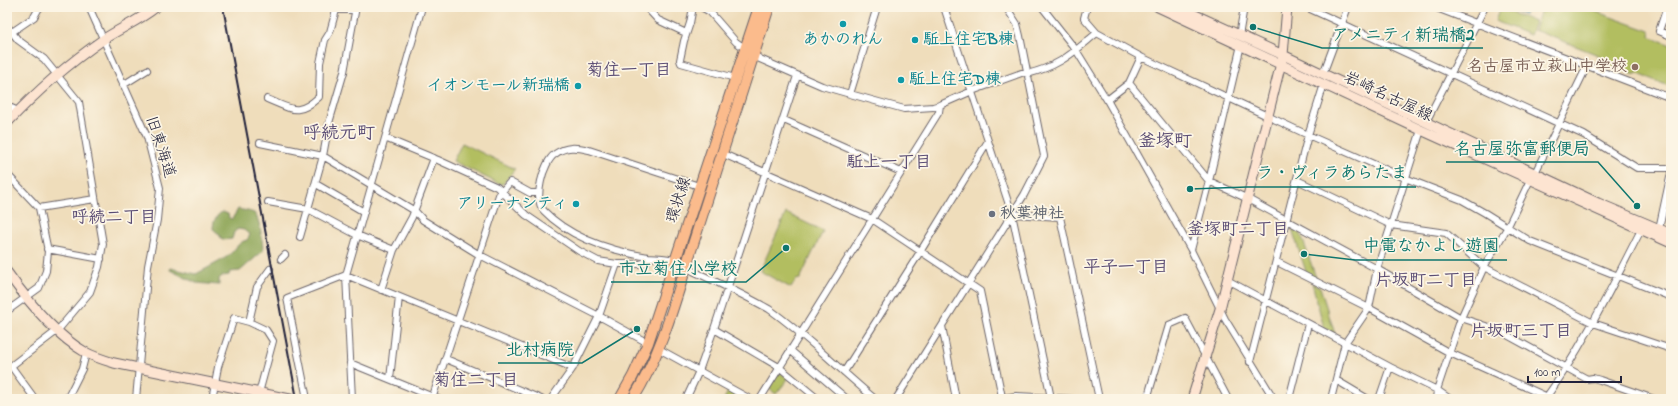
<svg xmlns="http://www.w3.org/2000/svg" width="1678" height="406" font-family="'Indie Flower','Klee One',sans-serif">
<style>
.green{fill:#b2be60;stroke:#6a704e}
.forest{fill:#8da556;stroke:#586448}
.water{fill:#41aebf;stroke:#32687d}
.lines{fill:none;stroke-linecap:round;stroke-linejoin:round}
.street-casing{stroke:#6a6368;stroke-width:8}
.secondary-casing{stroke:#6a6368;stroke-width:11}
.primary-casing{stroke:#6a6368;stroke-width:12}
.street{stroke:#fff;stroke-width:6}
.secondary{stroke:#fde4d1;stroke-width:9}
.primary{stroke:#fbbb8c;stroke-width:10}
.rail{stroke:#22223b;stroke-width:2}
.culture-dot{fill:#0f9aa8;stroke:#fcf5e5;stroke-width:1.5}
.education-dot{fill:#8d6e63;stroke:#fcf5e5;stroke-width:1.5}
.worship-dot{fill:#6b7280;stroke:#fcf5e5;stroke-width:1.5}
.labels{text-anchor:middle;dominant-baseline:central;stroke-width:3.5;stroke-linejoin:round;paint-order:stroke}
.culture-label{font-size:16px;font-weight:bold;fill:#0d838f;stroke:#fcf5e5;text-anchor:start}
.education-label{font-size:16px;font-weight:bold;fill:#785e54;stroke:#fcf5e5;text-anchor:end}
.street-label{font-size:16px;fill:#22223b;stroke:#fcf5e5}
.worship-label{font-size:16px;font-weight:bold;fill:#5b616d;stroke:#fcf5e5;text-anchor:start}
.neighbourhood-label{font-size:17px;font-weight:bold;fill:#5a4c74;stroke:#fcf5e5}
.quarter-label{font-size:18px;font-weight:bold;fill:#5a4c74;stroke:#fcf5e5}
.leader{fill:none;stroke:#0f766e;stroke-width:1.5}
.callout-dot{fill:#0f766e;stroke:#fcf5e5;stroke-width:1.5}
.callout-label{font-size:17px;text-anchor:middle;font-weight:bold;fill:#0f766e;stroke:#fcf5e5;stroke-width:3.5;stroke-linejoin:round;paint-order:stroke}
</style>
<rect width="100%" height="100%" fill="#fcf5e5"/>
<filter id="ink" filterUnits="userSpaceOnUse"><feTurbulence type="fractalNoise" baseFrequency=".025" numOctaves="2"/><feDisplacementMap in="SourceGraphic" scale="8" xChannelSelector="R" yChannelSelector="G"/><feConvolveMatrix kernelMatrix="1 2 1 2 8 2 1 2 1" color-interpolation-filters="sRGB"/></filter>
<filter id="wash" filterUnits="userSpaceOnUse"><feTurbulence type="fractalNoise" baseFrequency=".012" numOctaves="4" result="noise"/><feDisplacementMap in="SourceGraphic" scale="16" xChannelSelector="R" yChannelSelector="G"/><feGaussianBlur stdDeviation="0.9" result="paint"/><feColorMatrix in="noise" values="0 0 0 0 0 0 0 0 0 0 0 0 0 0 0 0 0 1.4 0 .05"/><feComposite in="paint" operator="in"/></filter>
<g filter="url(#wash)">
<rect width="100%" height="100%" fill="#efddbb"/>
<path class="green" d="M1542,7H1583L1650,31L1649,36L1671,45V87L1636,73L1635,75L1599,62L1601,56L1534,30Z
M1500,8L1535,22L1530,35L1495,21Z
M462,143L515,169L514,170L503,184H499L453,161Z
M786,213L823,231L800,279L796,280L791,288L760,271Z
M1292,229L1301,234L1317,281L1307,275Z
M1312,283L1320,287L1335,334L1324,328Z
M779,371L788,379L776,394L768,388Z
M729,390L745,399H724Z"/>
<path class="forest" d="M238,209C242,210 250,211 254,213C260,218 263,243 263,251L240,271L230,272L229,275L222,276L219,279V285L196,283L170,270V268L196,274C205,269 224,260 230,254C236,249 238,242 247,240L250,235L244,230L238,229L234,232L232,239L222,240L219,234L213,229C213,222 216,214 223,212L228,214L229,218L232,219Z"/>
<path class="water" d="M1503,7H1528L1525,15Z"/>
</g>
<g filter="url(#ink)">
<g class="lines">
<g class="street-casing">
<path id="street" d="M89,7L147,137L160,188L157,220L148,266L136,399
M422,7L385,138L438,160L497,187L526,215L579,251L598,261L617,264L599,316L648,343
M646,7L658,20L686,33
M693,7L690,23L684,41L680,60L681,63L735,78
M701,7L710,12L736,42L760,59L822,86L850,94L877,7
M944,7L1012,214L1060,217L1099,399
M1042,7L1076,50L1107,100L1191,250L1225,319L1274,399
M1306,7L1584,135L1637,168H1671
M1434,7L1671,98
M1667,7L1659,31L1671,36
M7,26L18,40L44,59L79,102L103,244L99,267L90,292L58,330L11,366L7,367
M12,32L34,17L39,8L41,7
M1097,33L1141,57L1308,135L1405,178L1462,200L1485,213L1530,241L1671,297
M1239,36L1244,7
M1027,74C1060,66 1071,54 1097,33L1084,18L1087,7
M1323,74L1348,7
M1129,83L1141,57
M123,85L147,70
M850,94L904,109L933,107L940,105L972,91L1027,71
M267,99C292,109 297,117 319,97L320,63L325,40L330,32L336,10H355
M1107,100L1129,83L1209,181L1246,198L1377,269L1461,318L1498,330L1587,379L1593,378L1600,380L1654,399
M7,106L18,111
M784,120L901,172
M1426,122L1485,7
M260,143L323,156L415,211L423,220L478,254L599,316L573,368L551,399
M721,153L872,219L980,291L1002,397
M1535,173L1587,66
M7,174L39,208L48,251L46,271L39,288L7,311
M1297,180L1391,225L1446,233L1484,267L1593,323L1671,349
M316,184L364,212
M699,186L589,150C576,147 566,146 555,154C543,162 533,200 544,211C570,238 613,251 648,257C657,258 667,257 675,261C681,263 687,268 693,271C719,283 744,295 769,309C785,320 801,334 816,347C835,364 855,382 875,399
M268,202L308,209L357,235L394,250
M39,208L95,199
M1012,214L1051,398
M1656,230L1659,229L1671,173
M300,237L323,156L329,123L344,72L356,7
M47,249L101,259
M1191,250L1209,181L1241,45
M281,259L285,255
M1277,262L1369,308L1450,353L1552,399
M617,264H640L647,262L648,257
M1227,280L1390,367L1379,399
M381,290L394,250L412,217L434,158
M249,322L266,330L273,341L259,393
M942,326L956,399
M714,329L779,367L818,399
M659,349L750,399
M790,350L847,399
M446,359L541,399
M1250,362L1308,135L1324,84
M350,363L438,399
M11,366L35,399
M1390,367L1437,390L1450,399
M844,372L920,252L988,141
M390,379L399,297
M1336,380L1368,399
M67,399L82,369L86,353
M212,399L218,367L234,318L249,322L257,287L270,269
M307,399L287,298L346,275L573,368
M352,399L346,275L385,138
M432,399L499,195L510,182L530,193H539
M686,399L699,371L714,329L797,76
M760,399L939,112L940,105
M896,399L1024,195L1044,156L1020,36L1017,24L1006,7
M997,399L1016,396L1074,399
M1147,399L1169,325L1185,318L1228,399
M1289,399L1308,324
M1331,399L1345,343L1369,308L1377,269L1421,130
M1436,399L1437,390L1461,318L1484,267L1507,228L1530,180
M1545,399C1583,347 1611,288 1641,230H1645"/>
</g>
<g class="secondary-casing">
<path id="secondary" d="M1158,7L1421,130L1671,243
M1178,7L1283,55L1598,203L1671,234
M7,123C36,92 69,63 104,39C121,28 140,20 156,7
M7,272C27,300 55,335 85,352C94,357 104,360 114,363L290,399
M1192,399L1220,309L1283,55L1287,7"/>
</g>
<g class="primary-casing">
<path id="primary" d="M620,399L633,376L648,343L759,7
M633,399C664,349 677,293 695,238C719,161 744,84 769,7"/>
</g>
<use href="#street" class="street"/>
<use href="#secondary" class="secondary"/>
<use href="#primary" class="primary"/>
<path class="rail" d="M223,7L297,399"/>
</g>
</g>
<g class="culture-dot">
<circle cx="843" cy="24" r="4"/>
<circle cx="915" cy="40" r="4"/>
<circle cx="901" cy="80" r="4"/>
<circle cx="578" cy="86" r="4"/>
<circle cx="576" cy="204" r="4"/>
</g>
<circle class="education-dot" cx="1635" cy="67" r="4"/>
<circle class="worship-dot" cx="992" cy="214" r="4"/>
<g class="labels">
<g class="culture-label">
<text x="843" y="40" text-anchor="middle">あかのれん</text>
<text x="923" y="40">駈上住宅B棟</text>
<text x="909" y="80">駈上住宅D棟</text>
<text x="570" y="86" text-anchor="end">イオンモール新瑞橋</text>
<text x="568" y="204" text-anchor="end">アリーナシティ</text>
</g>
<g class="education-label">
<text x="1627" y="67">名古屋市立萩山中学校</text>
</g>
<g class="street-label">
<text transform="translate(1388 97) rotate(25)">岩崎名古屋線</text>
<text transform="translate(160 147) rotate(72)">旧東海道</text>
<text transform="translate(679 200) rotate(-72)">環状線</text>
</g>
<g class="worship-label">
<text x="1000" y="214">秋葉神社</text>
</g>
<g class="neighbourhood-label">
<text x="629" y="70">菊住一丁目</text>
<text x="889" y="162">駈上一丁目</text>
<text x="114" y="217">呼続二丁目</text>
<text x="1238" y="229">釜塚町二丁目</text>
<text x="1126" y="267">平子一丁目</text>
<text x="1426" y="280">片坂町二丁目</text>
<text x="1521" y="331">片坂町三丁目</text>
<text x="476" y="380">菊住二丁目</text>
</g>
<g class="quarter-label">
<text x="339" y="134">呼続元町</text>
<text x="1165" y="142">釜塚町</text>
</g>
</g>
<path class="leader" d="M1253 27L1322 48H1483M1637 206L1598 162H1446M1190 189L1247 187H1416M1304 254L1355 260H1507M786 248L746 282H611M637 329L582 363H498"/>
<g class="callout-dot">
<circle cx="1253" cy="27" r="4"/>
<circle cx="1637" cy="206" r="4"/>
<circle cx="1190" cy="189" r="4"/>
<circle cx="1304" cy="254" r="4"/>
<circle cx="786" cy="248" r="4"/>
<circle cx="637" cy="329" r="4"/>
</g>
<g class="callout-label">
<text x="1403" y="40">アメニティ新瑞橋2</text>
<text x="1522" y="154">名古屋弥富郵便局</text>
<text x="1332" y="178">ラ・ヴィラあらたま</text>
<text x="1431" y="251">中電なかよし遊園</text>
<text x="678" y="274">市立菊住小学校</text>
<text x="540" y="355">北村病院</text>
</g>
<rect width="1678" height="406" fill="none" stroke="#fcf5e5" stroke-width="24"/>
<path d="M1528 376v6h93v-6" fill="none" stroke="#22223b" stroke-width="2"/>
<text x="1534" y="376" font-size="12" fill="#22223b" stroke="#fcf5e5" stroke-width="3" paint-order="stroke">100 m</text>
</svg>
